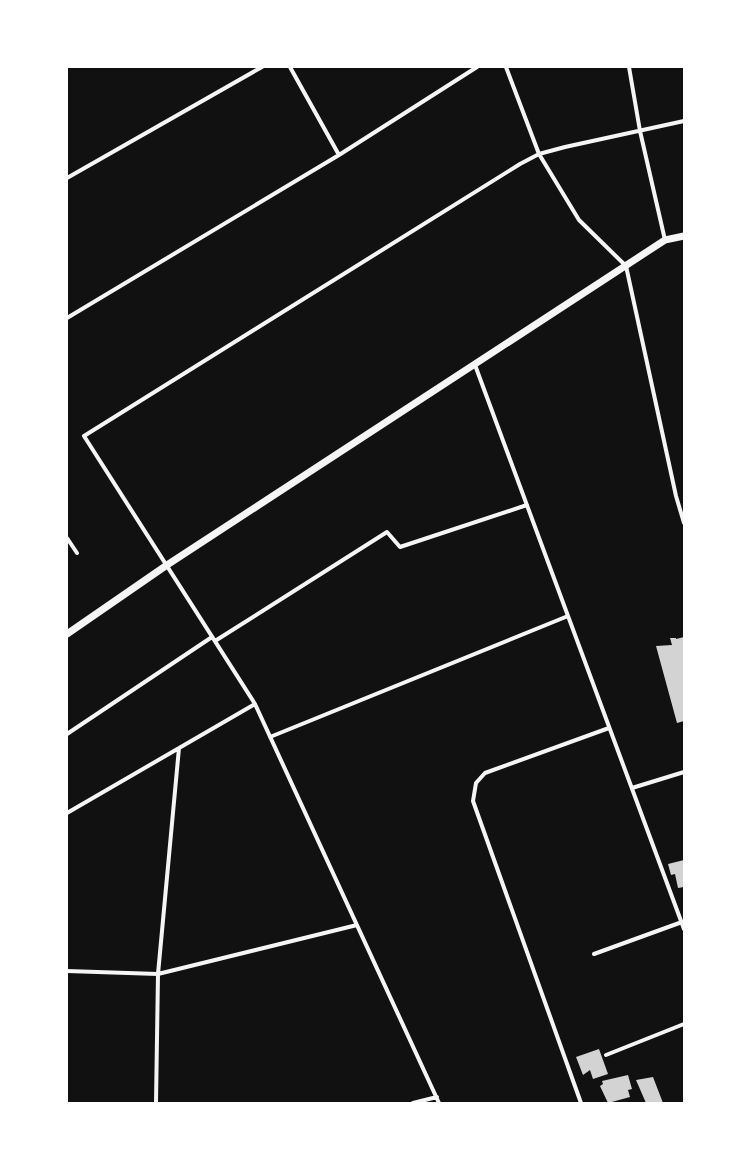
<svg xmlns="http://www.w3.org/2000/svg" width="751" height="1170" font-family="'Archivo Narrow',sans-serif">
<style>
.building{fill:#d3d3d3}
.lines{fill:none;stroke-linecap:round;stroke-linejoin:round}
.minor{stroke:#f5f5f5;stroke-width:4}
.tertiary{stroke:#f5f5f5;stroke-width:7}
</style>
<rect width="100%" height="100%" fill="#111"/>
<path class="building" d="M684,637V721L677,723L656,646L672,645L670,638H676V639Z
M684,860V887L678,888L675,874L671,875L668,864Z
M599,1049L608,1074L593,1079L590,1070L583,1075L576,1057Z
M628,1075L632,1089L628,1090L630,1097L608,1103L600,1086L603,1084L602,1081Z
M653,1077L663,1103H646L636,1080Z"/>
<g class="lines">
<path class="minor" d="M290,67L339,155
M506,67L539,154L579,220L626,266L676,496L684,523
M629,67L640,131L665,240
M67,178L262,67
M67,318L339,155L477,67
M475,365L684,929
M67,538L77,553
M215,641L387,532L400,547L527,505
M67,734L212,637
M270,737L568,616
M632,788L684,772
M67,813L255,704
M594,954L682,922
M67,971L158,974L357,925
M606,1055L684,1024
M156,1103L158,974L179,748
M413,1103L437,1097
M439,1103L255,704L84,436L520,164L539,154L565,147L684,121
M581,1103L473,801L476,783L485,773L609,728"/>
<path class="tertiary" d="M67,634L167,565L665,240L684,236"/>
</g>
<rect width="751" height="1170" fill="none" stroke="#ffffff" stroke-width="136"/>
</svg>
